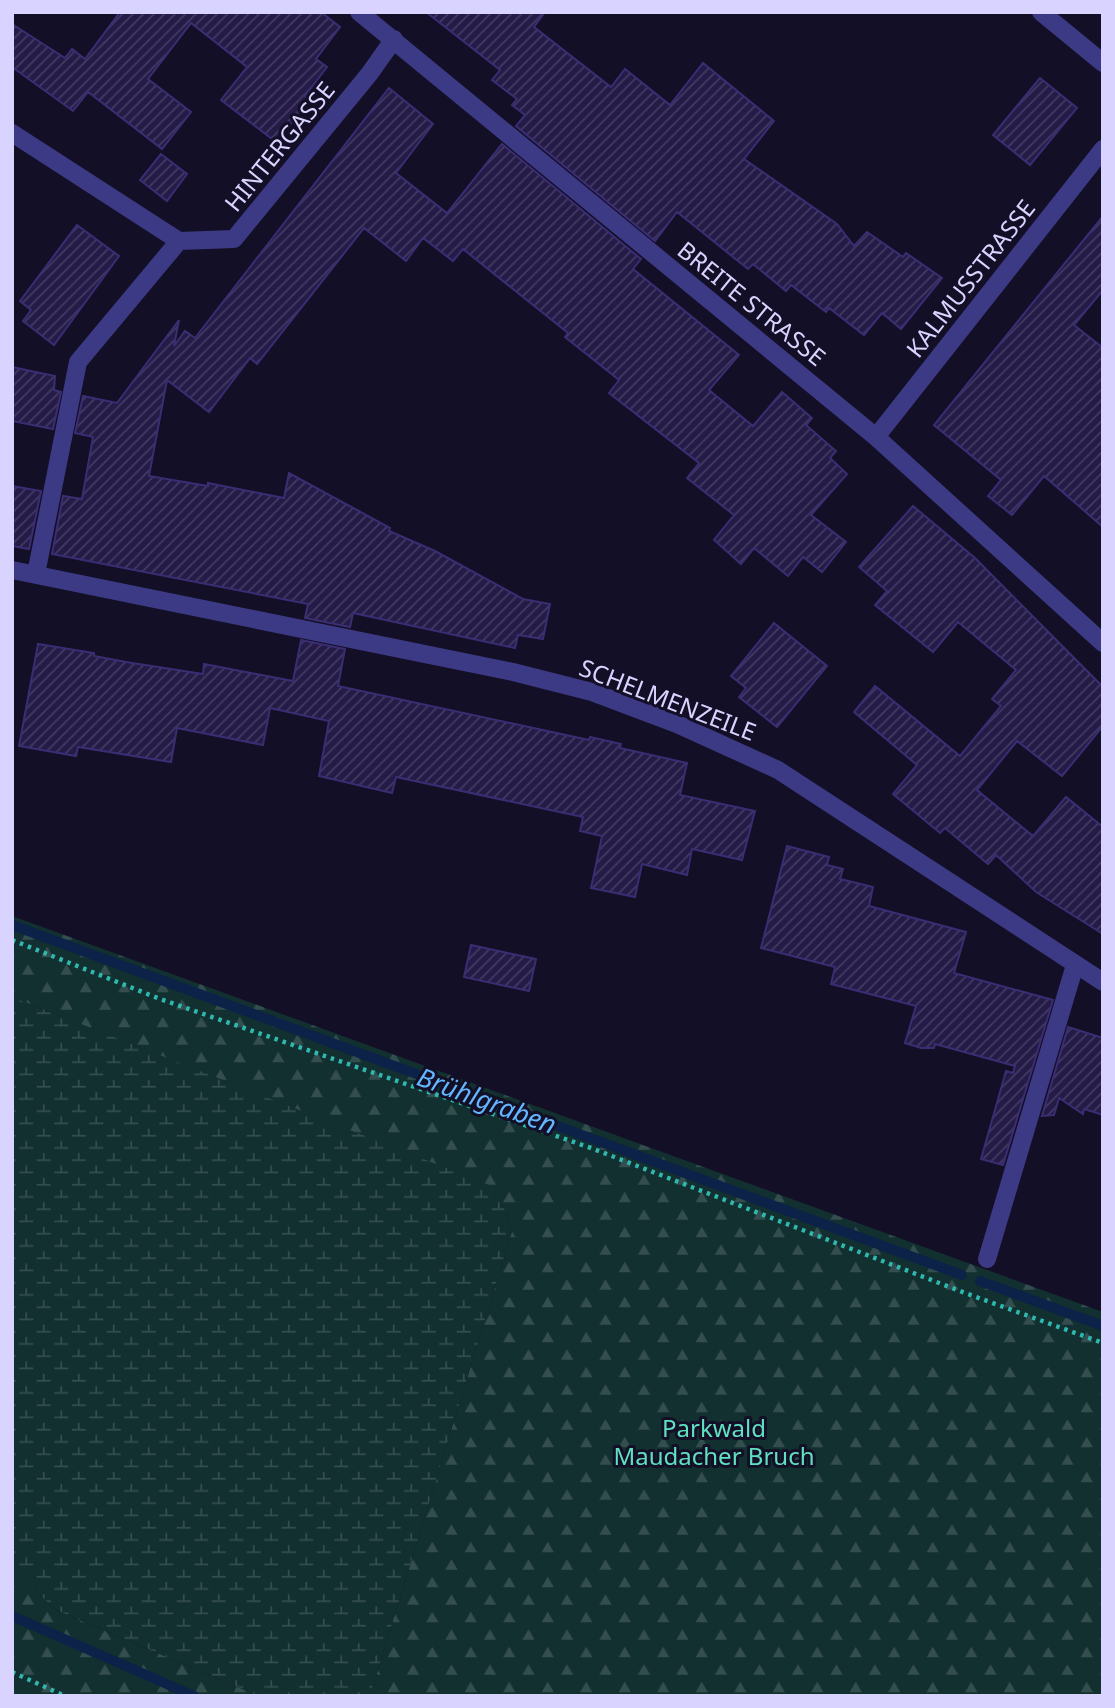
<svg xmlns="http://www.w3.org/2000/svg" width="1115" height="1708" font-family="'Noto Sans',sans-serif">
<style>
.forest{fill:url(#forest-firs)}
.wetland{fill:url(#wetland-marsh)}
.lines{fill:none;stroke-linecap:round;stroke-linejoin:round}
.stream{stroke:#0c2248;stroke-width:10}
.building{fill:url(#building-hatch);stroke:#3b2d73;stroke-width:2}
.path{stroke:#2fb8b0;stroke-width:4.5;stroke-dasharray:3.5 5;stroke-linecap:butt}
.minor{stroke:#3d3a85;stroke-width:18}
.labels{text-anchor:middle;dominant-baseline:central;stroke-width:6;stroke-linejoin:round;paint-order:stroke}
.street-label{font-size:24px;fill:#d9d4ff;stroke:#130f26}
.park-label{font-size:24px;fill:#5fe0c0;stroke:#130f26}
.water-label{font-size:26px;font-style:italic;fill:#62b6ff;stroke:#130f26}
</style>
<defs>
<pattern id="forest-firs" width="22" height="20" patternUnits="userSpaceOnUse" patternTransform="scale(1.75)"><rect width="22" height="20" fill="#12302f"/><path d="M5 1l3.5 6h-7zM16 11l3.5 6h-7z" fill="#344d4e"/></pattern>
<pattern id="wetland-marsh" width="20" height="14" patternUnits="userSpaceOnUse" patternTransform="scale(1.75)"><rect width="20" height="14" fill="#12302f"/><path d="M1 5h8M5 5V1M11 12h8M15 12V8" fill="none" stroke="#344d4e"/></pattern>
<pattern id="building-hatch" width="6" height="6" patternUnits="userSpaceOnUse" patternTransform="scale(1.75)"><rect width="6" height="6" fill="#241b47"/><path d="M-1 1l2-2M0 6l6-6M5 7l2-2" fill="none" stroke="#433b63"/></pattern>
</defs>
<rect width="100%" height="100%" fill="#130f26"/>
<path class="forest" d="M12,916L1103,1312V1696H370L512,1231L497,1189L12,997Z
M12,1569L56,1610L259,1696H12Z"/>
<path class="wetland" d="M12,997L497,1188L512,1231L370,1696H259L56,1610L12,1569Z"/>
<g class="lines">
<path class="stream" d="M12,925L962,1275
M980,1281L1103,1326
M12,1616L194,1696"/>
</g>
<path class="building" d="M120,12H321L340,27L316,59L327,67L305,96L310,100L276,142L221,100L247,67L191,23L148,79L191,112L162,149L88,92L73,111L12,67V24L65,58L72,49L85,59Z
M426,12H545L534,27L611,87L625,69L670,105L703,63L774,121L744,159L837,224L854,246L867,232L903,257L906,253L942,278L901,329L882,313L864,335L829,308L826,312L791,285L786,291L753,264L748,269L677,212L655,241L516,126L525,115L512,105L517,99L492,80L500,70Z
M1040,78L1077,108L1030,165L993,135Z
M389,88L433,124L396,173L447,213L502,144L641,259L633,269L739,355L709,390L753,426L782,392L812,418L806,425L836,451L830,458L847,474L811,515L846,542L822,572L803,557L788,576L754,548L741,564L714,540L734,515L687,478L699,463L609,393L619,380L565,337L568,333L463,249L453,261L423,238L406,261L364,228L257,364L250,358L209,412L167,380L149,476L208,486V483L284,498L289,473L390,528L389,531L435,551L523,599L550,604L543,639L518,635L515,648L353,613L350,627L305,618L308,604L52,554L63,496L82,499L93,437L75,433L83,396L117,403L179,320L174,346L185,331L195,338Z
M161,154L187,174L167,201L140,180Z
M1103,216V290L1074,325L1103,348V527L1044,476L1012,515L988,496L1001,480L934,425Z
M77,225L119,256L54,345L23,321L31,310L20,301Z
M12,367L55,376L54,390L61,392L53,429L12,421Z
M12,486L41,491L29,549L12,546Z
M913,506L975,558L1103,687V726L1062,776L1017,741L977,790L1033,836L1066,797L1103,827V934L1036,892L996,855L988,864L945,828L940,833L893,794L917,765L854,712L875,686L960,756L1001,706L992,699L1016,670L958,622L933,652L875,605L887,591L859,567Z
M774,623L827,666L777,727L739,697L746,688L731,676Z
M301,640L345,649L338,686L589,740L590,737L621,744L620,748L687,763L680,795L755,811L742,860L692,849L687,875L642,864L635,897L591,888L602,836L580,831L583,817L396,777L392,793L319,776L329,721L270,708L263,745L177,728L171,762L78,747L76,756L19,746L38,644L94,653V656L126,662L203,674L204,664L293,681Z
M787,846L829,857L827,865L843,869L840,879L873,887L869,906L966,932L954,973L1053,1000L1003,1165L981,1159L1006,1071L1013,1073L1015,1066L935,1044L934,1048H921L905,1043L916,1006L831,984L835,967L761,948Z
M471,945L536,959L529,991L464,977Z
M1068,1027L1103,1038V1115L1084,1109L1083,1114L1059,1098L1054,1115L1042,1116Z"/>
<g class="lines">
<path class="path" d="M12,940L160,999L591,1148L965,1293L1103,1343
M12,1672L65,1696"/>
<path class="minor" d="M359,12L876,437L1103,643
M1041,12L1103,63
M12,133L179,241
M876,437L1103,149
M12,570L513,672L592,692L677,724L778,770L1103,982
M36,574L78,362L179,241L234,239L370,73L394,39
M987,1259L1075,965"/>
</g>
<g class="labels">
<g class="street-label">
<text transform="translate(279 146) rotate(-51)">HINTERGASSE</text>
<text transform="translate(970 278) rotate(-52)">KALMUSSTRASSE</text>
<text transform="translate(752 303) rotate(39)">BREITE STRASSE</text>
<text transform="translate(668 699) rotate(21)">SCHELMENZEILE</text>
</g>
<g class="park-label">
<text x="714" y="1427">Parkwald<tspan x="714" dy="28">Maudacher Bruch</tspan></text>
</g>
<g class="water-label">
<text transform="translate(487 1100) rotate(20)">Brühlgraben</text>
</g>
</g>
<rect width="1115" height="1708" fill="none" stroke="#d9d4ff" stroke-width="28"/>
</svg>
